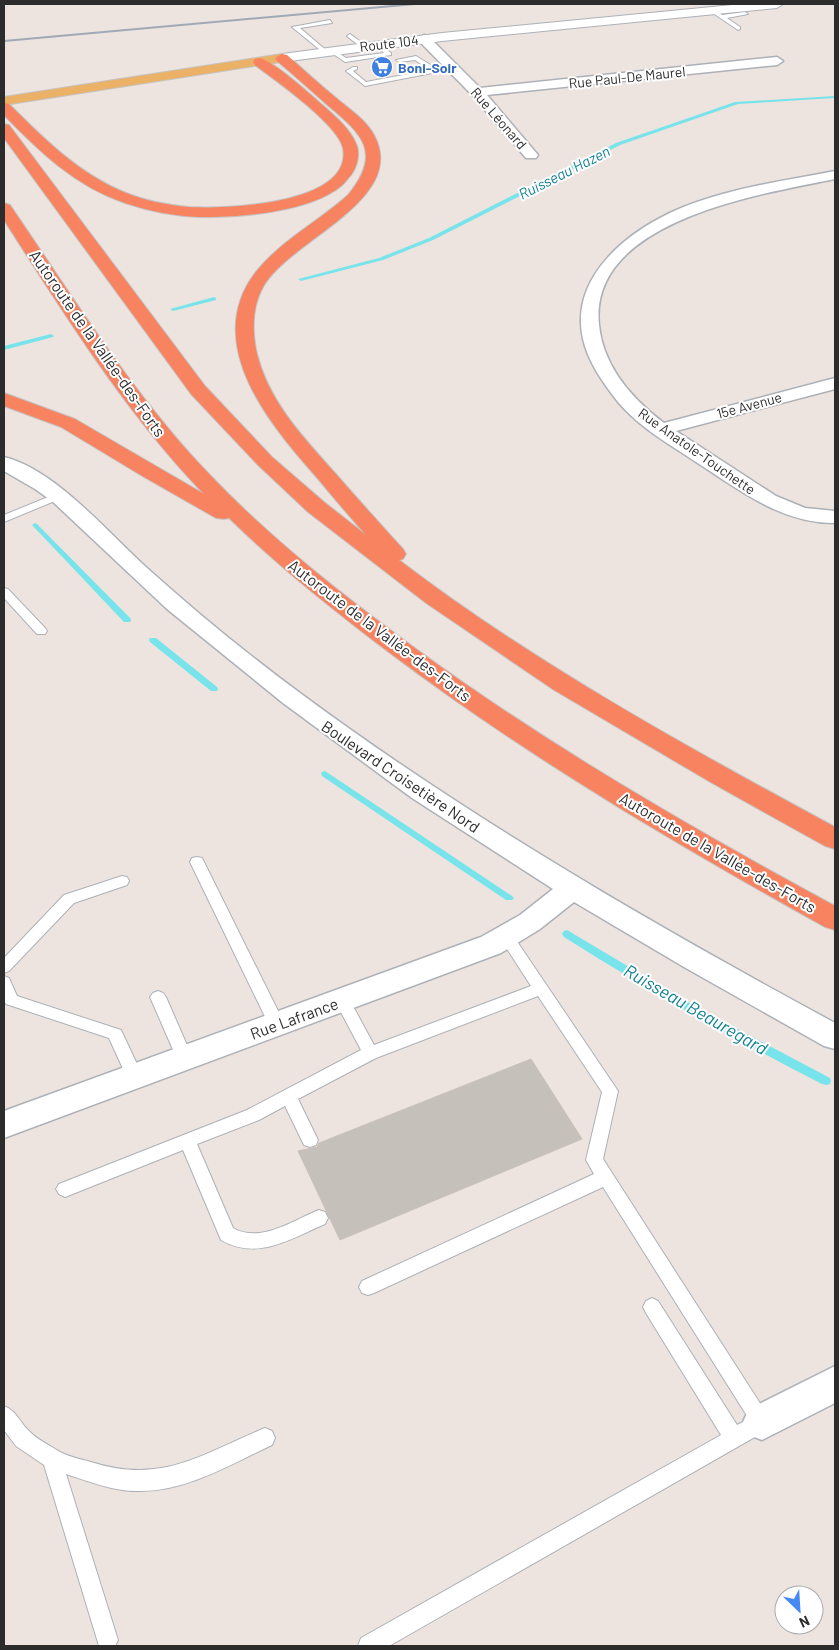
<svg xmlns="http://www.w3.org/2000/svg" width="839" height="1650" font-family="Barlow,sans-serif">
<style>
.lines{fill:none;stroke-linecap:round;stroke-linejoin:round}
.stream{fill:#77e3ea;fill-rule:evenodd}
.building{fill:#c6c0bb;stroke:#c9c0b9}
.lane-casing{stroke:#acb1b8;stroke-width:2}
.street-casing{stroke:#acb1b8;stroke-width:3}
.secondary-casing{stroke:#acb1b8;stroke-width:2}
.primary-casing{stroke:#c4c4c4;stroke-width:2}
.highway-casing{stroke:#c4c4c4;stroke-width:2}
.lane{fill:#fff;fill-rule:evenodd}
.street{fill:#fff;fill-rule:evenodd}
.secondary{fill:#fff;fill-rule:evenodd}
.primary{fill:#ebb166;fill-rule:evenodd}
.highway{fill:#f88360;fill-rule:evenodd}
.rail{stroke:#a2a9b6;stroke-width:2}
.labels{text-anchor:middle;dominant-baseline:central;stroke-width:4;stroke-linejoin:round;paint-order:stroke}
.far-street-label{font-size:14px;fill:#2c2c2c;stroke:#fff}
.far-shop-label{font-size:14px;font-weight:bold;fill:#366cbe;stroke:#fff;text-anchor:start}
.far-water-label{font-size:15px;font-style:italic;fill:#138092;stroke:#fff}
.street-label{font-size:16px;fill:#2c2c2c;stroke:#fff}
.water-label{font-size:18px;font-style:italic;fill:#138092;stroke:#fff}
</style>
<rect width="100%" height="100%" fill="#ede4df"/>
<g class="lines">
<path class="stream" d="M835,96V98L738,104L620,145L433,240L383,260L301,281L298,279L379,258L429,238L616,143L735,102Z
M214,297L216,298V300L173,311L170,309Z
M51,334L54,336L53,337L4,350V346Z
M35,523L37,524L130,618L131,620L130,622H124L33,526L32,525Z
M150,638H156L217,687L218,689L217,691H211L150,642L149,640Z
M325,771L512,896L514,898L512,900H506L322,776L321,774L322,772Z
M567,930L698,1008L830,1078L831,1081L830,1084L826,1085L822,1084C734,1039 648,990 564,937L562,934L564,931Z"/>
</g>
<path class="building" d="M531,1059L582,1139L340,1240L298,1151L317,1147L319,1143Z"/>
<g class="lines">
<g class="lane-casing">
<path id="lane" d="M710,9H714L722,15L745,12L748,14L727,18L740,27V29L738,30L710,11Z
M330,20L332,23L300,28L327,51V53L325,54L292,27Z
M350,34L365,45V47H361L348,37L347,36Z
M378,42L391,53V55L345,62L329,51L334,50L346,58L384,53L375,44Z
M416,56L437,69L455,66L458,68L365,86L346,71L353,67H357V69L353,71L366,82L430,70L415,60L399,62L396,60Z
M58,493L62,494L63,496L62,498L4,522V515Z
M4,588L8,589L45,628L47,631L45,634H37L4,598Z
M197,857L202,858L204,862L285,1025L283,1029L277,1031L271,1029L269,1025L190,862L192,858Z
M122,876L127,877L129,881L127,885L74,903L9,971L4,973V958L64,895Z
M507,932L512,934L618,1091L603,1159L772,1422L769,1429L389,1646H358L361,1638L721,1435L646,1313L643,1307L646,1301L652,1298L658,1301L737,1425L749,1419L603,1187L374,1293L368,1295L362,1293L359,1287L362,1281L594,1174L586,1160L602,1092L538,996L376,1058L298,1099L318,1140L316,1145L310,1147L304,1145L285,1106L259,1120L197,1144L233,1228C261,1244 293,1220 319,1210L325,1212L328,1218L325,1224C290,1239 258,1261 221,1240L183,1150L65,1197L59,1194L56,1189L59,1184L247,1110L361,1050L335,1001L338,997L343,995L348,997L374,1045L531,986L500,938L502,934Z
M4,976L9,978L17,996L121,1030L143,1077L141,1082L135,1084L129,1082L109,1038L6,1004L4,1001Z
M158,991L163,993L166,997L193,1059L191,1064L185,1066L179,1064L177,1059L150,997L153,993Z
M4,1406C16,1410 20,1423 30,1432C37,1439 47,1444 55,1449C65,1456 80,1459 91,1462C162,1485 202,1454 265,1428L272,1431L275,1438L272,1445C231,1464 187,1491 141,1491C115,1492 91,1482 66,1474L118,1640L115,1646H99L44,1465L16,1446L4,1430Z"/>
</g>
<g class="street-casing">
<path id="street" d="M424,35L428,36L480,88L777,57L783,61L777,65L487,95L538,155L536,158H526L472,95L420,42L418,39Z
M835,171V179C762,194 588,220 599,325C603,366 632,399 664,423L835,378V389L676,431L776,496L805,508L835,511V523C780,523 740,490 696,462C669,444 639,427 618,402C604,384 588,362 583,339C569,276 629,230 681,208C730,188 783,181 835,171Z
M4,457C56,470 108,533 147,568C196,612 247,654 300,693C469,818 650,923 835,1023V1049L824,1046L684,967L574,902L540,929L501,953L4,1138V1111L481,937L520,915L553,889L412,798L283,703L167,609L52,501L35,489L4,471Z
M835,1366V1403L762,1440L749,1435L743,1422L749,1409Z"/>
</g>
<g class="secondary-casing">
<path id="secondary" d="M743,4H783L777,8L442,41L282,62L275,58L282,54L442,33Z"/>
</g>
<g class="primary-casing">
<path id="primary" d="M282,54L289,58L287,61L4,105V97Z"/>
</g>
<g class="highway-casing">
<path id="highway" d="M282,54L287,55C303,69 319,84 335,97C349,109 367,120 375,137C407,201 288,241 263,287C252,307 252,332 257,354C269,402 303,437 335,473C357,498 380,524 403,549L406,554L403,559L399,560C534,663 685,746 835,827V849L825,846L712,783L554,690L426,603L308,512L258,465L191,394L4,138V124L9,125L205,386L272,457L324,502L366,535C350,517 334,498 319,480C272,427 201,345 255,273C280,241 318,222 348,195C385,150 359,132 324,102C308,88 293,74 277,61L275,58Z
M260,58C274,62 308,92 320,103C334,115 351,129 357,146C360,155 357,167 351,175C348,178 345,183 341,186C310,212 238,218 199,217C174,216 149,211 125,203C75,186 39,151 4,115V103L9,104C44,139 79,174 126,193C146,201 167,205 189,207C224,209 353,205 343,148C338,124 275,80 255,65L253,62L255,59Z
M4,203L10,205C73,297 132,394 210,475C271,539 341,594 412,646C546,744 689,827 835,906V930L825,927C676,844 530,758 394,656C337,613 280,568 229,518L224,519L216,518L144,477L61,427L4,406V393L75,419L204,494C125,412 65,315 4,220Z"/>
</g>
<use href="#lane" class="lane"/>
<use href="#street" class="street"/>
<use href="#secondary" class="secondary"/>
<use href="#primary" class="primary"/>
<use href="#highway" class="highway"/>
<path class="rail" d="M4,41L415,4"/>
</g>
<defs>
<g id="supermarket-disc" transform="scale(1.125)"><circle r="9.5" fill="#3f7fe0" stroke="#fff"/><path d="M-6-5.5h2.5l.6 2H6L4.5 2H-2.5L-4.4-4H-6ZM-1.5 3.2a1.3 1.3 0 1 0 .1 0ZM3 3.2a1.3 1.3 0 1 0 .1 0Z" fill="#fff"/></g>
</defs>
<g fill-rule="evenodd">
<use href="#supermarket-disc" x="382" y="67"/>
</g>
<g class="labels">
<g class="far-street-label">
<text transform="translate(389 43) rotate(-7)">Route 104</text>
<text transform="translate(627 77) rotate(-6)">Rue Paul-De Maurel</text>
<text transform="translate(499 118) rotate(49)">Rue Léonard</text>
<text transform="translate(749 405) rotate(-15)">15e Avenue</text>
<text transform="translate(697 451) rotate(35)">Rue Anatole-Touchette</text>
</g>
<g class="far-shop-label">
<text x="398" y="67">Boni-Soir</text>
</g>
<g class="far-water-label">
<text transform="translate(564 172) rotate(-27)">Ruisseau Hazen</text>
</g>
<g class="street-label">
<text transform="translate(98 343) rotate(55)">Autoroute de la Vallée-des-Forts</text>
<text transform="translate(380 630) rotate(37)">Autoroute de la Vallée-des-Forts</text>
<text transform="translate(401 776) rotate(34)">Boulevard Croisetière Nord</text>
<text transform="translate(718 852) rotate(30)">Autoroute de la Vallée-des-Forts</text>
<text transform="translate(294 1018) rotate(-20)">Rue Lafrance</text>
</g>
<g class="water-label">
<text transform="translate(696 1009) rotate(30)">Ruisseau Beauregard</text>
</g>
</g>
<rect width="839" height="1650" fill="none" stroke="#2c2c2c" stroke-width="10"/>
<g transform="translate(799 1610) rotate(155)"><circle r="24" fill="#ffffff" stroke="#ababab"/>
<path d="M0-4L9 19L0 12L-9 19Z" fill="#4789f3"/>
<text y="-8" font-size="14" font-weight="bold" text-anchor="middle" fill="#2c2c2c">N</text>
</g>
</svg>
